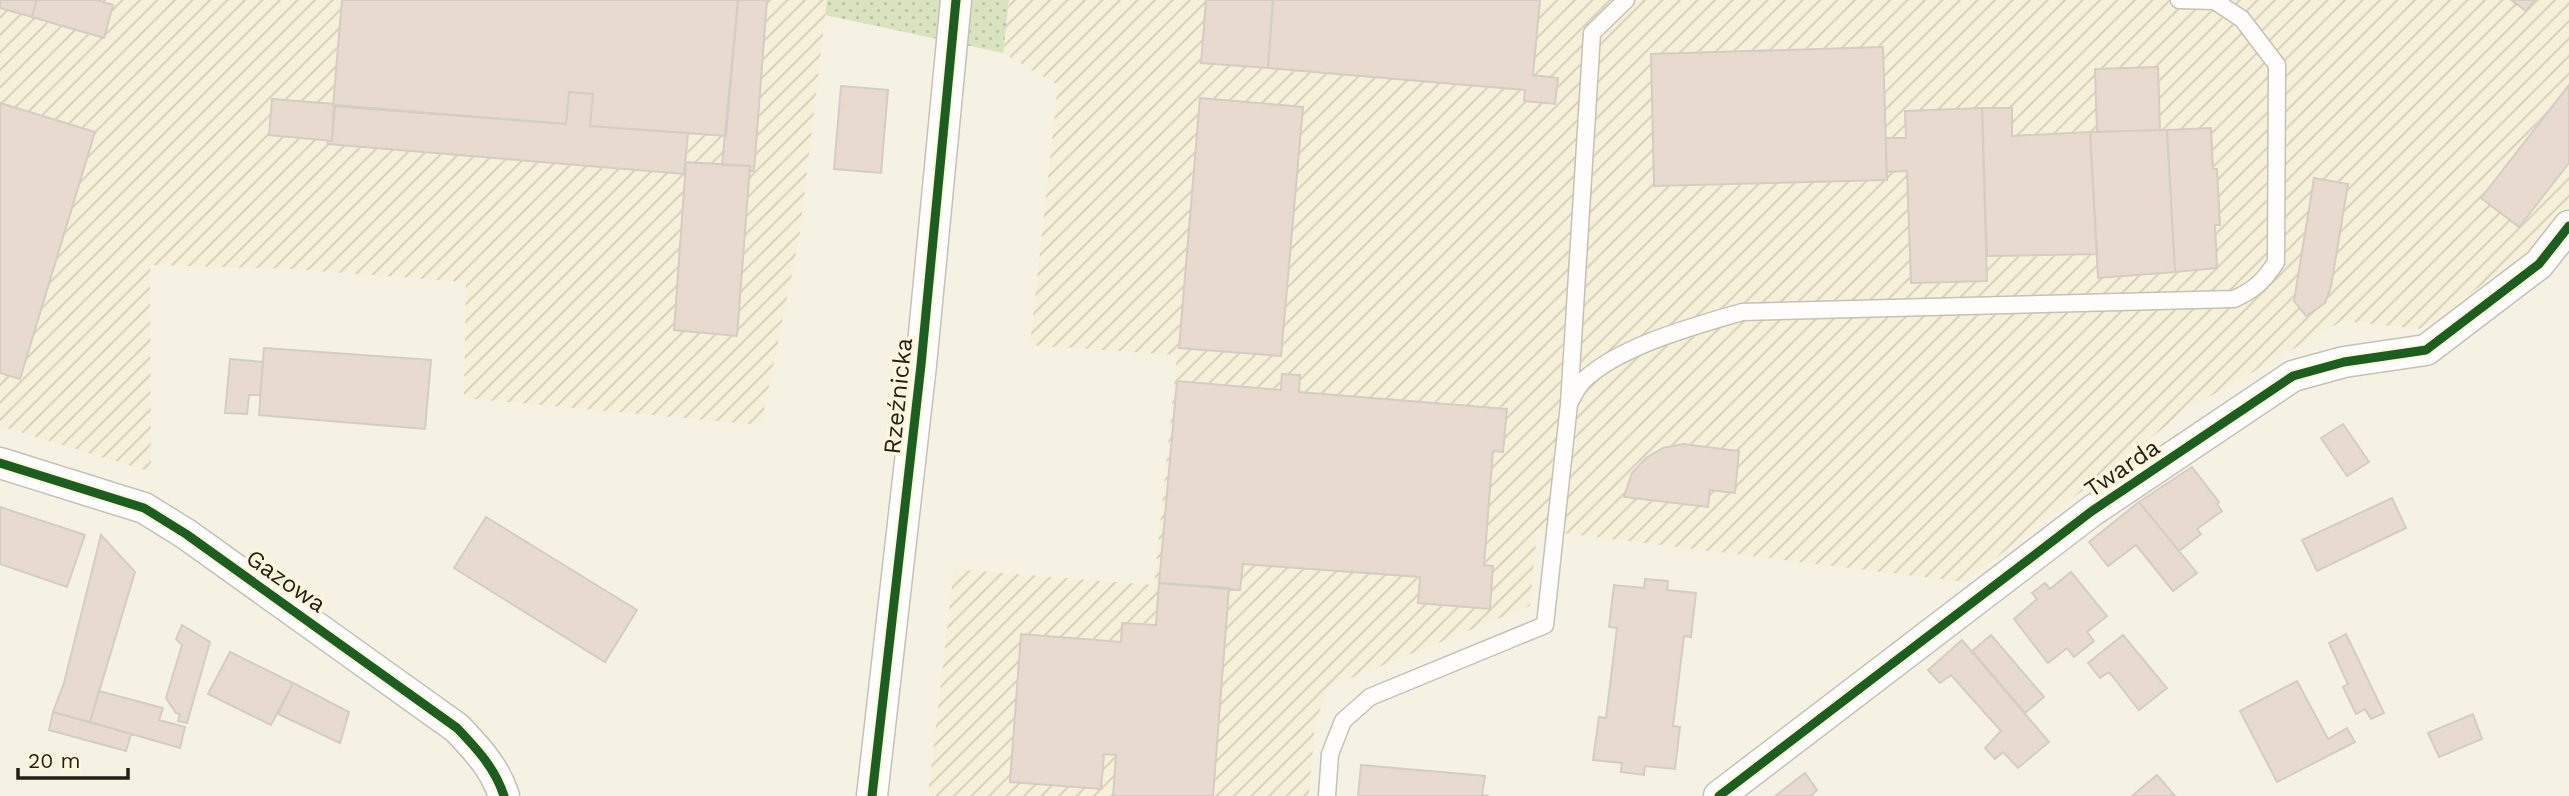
<svg xmlns="http://www.w3.org/2000/svg" width="2569" height="796" font-family="'Work Sans',sans-serif">
<style>
.industrial{fill:url(#industrial-furrows)}
.grass{fill:url(#grass-dots)}
.building{fill:#e8dacf;stroke:#d3cdc4;stroke-width:2}
.lines{fill:none;stroke-linecap:round;stroke-linejoin:round}
.service-casing{stroke:#c4c2b6;stroke-width:19}
.minor-casing{stroke:#c4c2b6;stroke-width:33}
.service{stroke:#fefdfb;stroke-width:16}
.minor{stroke:#fefdfb;stroke-width:30}
.cycleway-casing{stroke:#fdf6dc;stroke-width:13}
.cycleway{stroke:#1b5e20;stroke-width:9}
.labels{text-anchor:middle;dominant-baseline:central;stroke-width:7;stroke-linejoin:round;paint-order:stroke}
.street-label{font-size:24px;fill:#221f16;stroke:#fdf6dc}
</style>
<defs>
<pattern id="industrial-furrows" width="10" height="10" patternUnits="userSpaceOnUse" patternTransform="scale(1.75)"><rect width="10" height="10" fill="#f7f0d8"/><path d="M-1 1l2-2M0 10L10 0M9 11l2-2" fill="none" stroke="#d3cdb9"/></pattern>
<pattern id="grass-dots" width="8" height="8" patternUnits="userSpaceOnUse" patternTransform="scale(1.75)"><rect width="8" height="8" fill="#d9e3bf"/><path d="M2 2h.1M6 6h.1" fill="none" stroke="#bac2a3" stroke-width="1.8" stroke-linecap="round"/></pattern>
</defs>
<rect width="100%" height="100%" fill="#f5f2e4"/>
<path class="industrial" d="M0,0H827L799,239L761,425L464,398L466,282L291,269L150,265L151,472L0,426Z
M1009,0H2569V204L2532,249L2421,329L2342,321L2185,411L1965,582L1537,530L1530,606L1329,687L1315,722L1309,796H928L954,569L1154,585L1177,355L1030,345L1058,85L1003,53Z"/>
<path class="grass" d="M827,0H1009L1003,53L825,15Z"/>
<path class="building" d="M0,0H37L32,17L0,8Z
M37,0H97L113,5L104,38L32,17Z
M342,0H738L726,136L590,126L593,94L569,92L566,124L333,106Z
M738,0H767L754,171H750V166L722,165Z
M1206,0H1273L1268,68L1201,63Z
M1273,0H1540L1533,75L1558,78L1555,104L1524,101L1525,90L1268,68Z
M2511,0H2535L2526,11Z
M1883,47L1887,180L1654,186L1651,54Z
M2158,67L2160,130L2097,132L2095,69Z
M2569,85V163L2519,227L2481,198Z
M841,86L888,90L881,173L834,169Z
M569,92L593,94L590,126L688,133L684,174L328,144L327,141H332L335,105L566,124Z
M1200,98L1303,107L1281,356L1179,348Z
M272,99L334,104L332,141L269,135Z
M0,103L95,132L20,379L0,373Z
M1982,108H2012V136L2090,132L2097,254L1987,256Z
M1982,108L1987,281L1911,283L1907,171L1886,172V138H1906L1905,111Z
M2211,128L2213,169H2217L2220,225H2215L2217,268L2175,272L2167,130Z
M2167,130L2175,272L2098,278L2090,132Z
M686,162L750,166L737,336L674,330Z
M2314,178L2348,184L2331,287L2325,303L2306,316L2294,301Z
M264,348L431,360L425,429L259,415Z
M230,359L263,362L260,395H249L247,414L225,413Z
M1282,374L1300,375L1299,392L1507,409L1503,452L1493,451L1484,565L1493,566L1490,609L1418,603L1420,577L1243,564L1240,590L1159,583L1177,381L1281,390Z
M2343,424L2369,462L2347,476L2321,438Z
M1683,444L1739,451L1735,493L1710,490L1708,507L1624,497L1632,473L1646,458L1663,448Z
M2192,467L2219,502L2217,504L2222,511L2197,529L2201,534L2179,551L2139,502Z
M2392,498L2406,528L2317,571L2302,540Z
M2139,502L2197,573L2173,591L2136,545L2108,566L2089,542Z
M0,507L85,535L67,587L0,564Z
M486,517L637,610L605,662L454,568Z
M101,535L135,572L90,722L53,712L64,683Z
M2071,572L2107,616L2087,632L2094,641L2074,657L2067,648L2048,663L2014,619L2037,599L2032,593L2045,583L2050,589Z
M1645,579L1668,581L1667,590L1696,593L1691,637L1684,636L1673,726L1680,727L1675,769L1645,766L1644,775L1621,772L1622,763L1593,760L1599,717L1606,718L1617,628L1609,627L1614,585L1644,588Z
M1159,583L1229,588L1213,796H1113L1116,755L1104,754L1101,789L1010,782L1021,634L1121,642L1122,623L1156,625Z
M182,625L210,642L187,723L178,721L180,714L176,713L166,698L182,645L176,639Z
M2346,634L2384,713L2371,719L2365,709L2356,714L2343,687L2348,684L2329,643Z
M1991,635L2044,697L2025,713L1972,651Z
M2123,635L2167,688L2139,710L2109,672L2100,678L2088,663Z
M1962,640L2049,742L2018,768L2003,752L1995,759L1985,748L2001,731L1951,675L1940,683L1928,670Z
M230,652L293,683L271,725L208,694Z
M2297,681L2328,739L2347,728L2355,742L2277,782L2240,711Z
M293,683L349,712L340,743L278,714Z
M99,691L163,708L159,720L185,727L180,748L90,722Z
M53,712L131,734L126,751L49,730Z
M2473,714L2482,739L2439,757L2428,733Z
M1361,765L1485,776L1482,795L1489,796H1358Z
M1805,773L1817,790L1811,796H1775Z
M2157,775L2175,796H2132Z"/>
<g class="lines">
<g class="service-casing">
<path id="service" d="M1569,404C1573,396 1577,387 1583,381C1619,346 1694,326 1742,312L2234,299C2254,290 2264,281 2276,262L2277,65L2242,19L2215,1L2179,0
M1327,796L1330,754L1343,721L1370,697L1545,625L1569,404L1592,33L1626,0"/>
</g>
<g class="minor-casing">
<path id="minor" d="M0,463L144,508L186,534L457,728C477,749 495,768 504,796
M872,796L921,365L956,0
M1719,796L2092,511L2293,376L2344,362L2426,350L2539,264L2569,226"/>
</g>
<use href="#service" class="service"/>
<use href="#minor" class="minor"/>
<g class="cycleway-casing">
<path id="cycleway" d="M0,463L144,508L186,534L457,728C477,749 495,768 504,796
M872,796L921,365L956,0
M1719,796L2092,511L2293,376L2344,362L2426,350L2539,264L2569,226"/>
</g>
<use href="#cycleway" class="cycleway"/>
</g>
<g class="labels">
<g class="street-label">
<text transform="translate(898 396) rotate(-84)">Rzeźnicka</text>
<text transform="translate(2122 468) rotate(-34)">Twarda</text>
<text transform="translate(286 581) rotate(35)">Gazowa</text>
</g>
</g>
<path d="M18 768v10h110v-10" fill="none" stroke="#221f16" stroke-width="3.5"/>
<text x="28" y="768" font-size="21" fill="#221f16" stroke="#fdf6dc" stroke-width="5" paint-order="stroke">20 m</text>
</svg>
